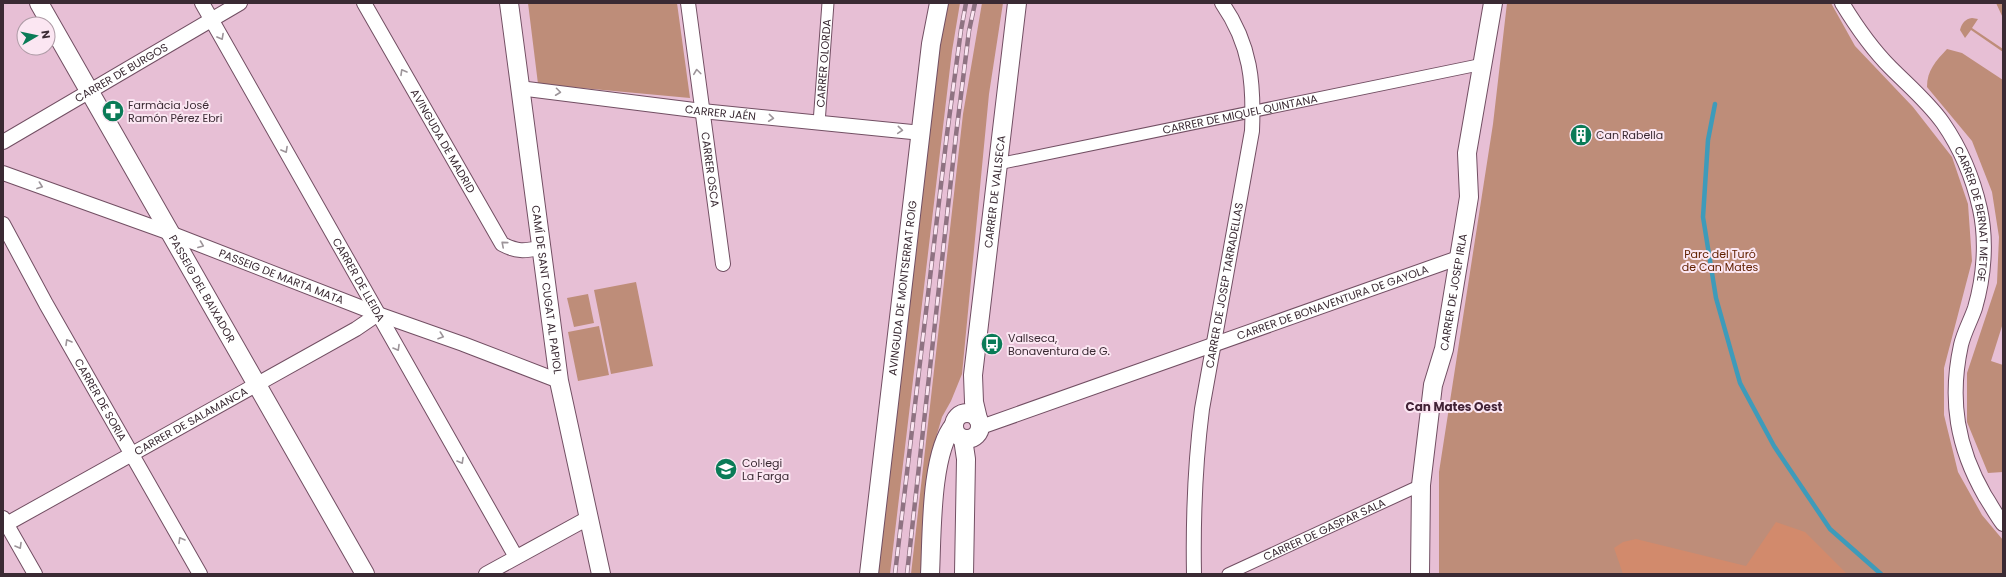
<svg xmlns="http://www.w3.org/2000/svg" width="2006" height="577" font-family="Poppins,sans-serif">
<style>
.green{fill:#be8d79}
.forest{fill:#d28a6c}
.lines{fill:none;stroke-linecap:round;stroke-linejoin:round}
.stream{stroke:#3e9bba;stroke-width:4.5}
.pedestrian-casing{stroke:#724f63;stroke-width:13}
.minor-casing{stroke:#724f63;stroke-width:16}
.tertiary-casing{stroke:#724f63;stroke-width:20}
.pedestrian{stroke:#fff;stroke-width:11}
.minor{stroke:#fff;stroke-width:14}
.tertiary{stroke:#fff;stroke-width:18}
.rail-casing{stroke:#8f7382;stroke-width:4.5}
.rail{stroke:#fbe6f2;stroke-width:3;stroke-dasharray:9;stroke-linecap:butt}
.oneway{stroke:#9c9499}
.labels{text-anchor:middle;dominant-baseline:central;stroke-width:4;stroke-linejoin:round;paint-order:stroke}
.street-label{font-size:11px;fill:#3a2a33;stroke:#fbe6f2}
.poi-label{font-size:11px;fill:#3a2a33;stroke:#fbe6f2;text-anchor:start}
.park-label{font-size:11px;fill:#612100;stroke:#fbe6f2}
.neighbourhood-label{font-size:12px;font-weight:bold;fill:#422336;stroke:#fbe6f2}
</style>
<rect width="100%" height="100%" fill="#e7bfd5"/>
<path class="green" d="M528,3H677L690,98L538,84Z
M946,3H960L952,51L890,574H876L943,17Z
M982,3H1003L989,94L962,374L951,401L942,417L931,455L922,574H911L963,114Z
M1507,3H1831L1855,46L1913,107L1952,157L1968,204L1972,261L1944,368V415L1958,472L1982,515L2003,540V574H1439V472L1493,124Z
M1996,3H2003V18Z
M1972,18L1978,19L1972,28L2003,49V52L1971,30L1965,38L1960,30C1962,23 1965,19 1972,18Z
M1947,49L1962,53L2003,80V323L1991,361L2003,365V472L1988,473L1967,422V373L1997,283L1999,237L1992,192L1972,141L1927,87C1927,70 1936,61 1947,49Z
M636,282L653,366L611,374L594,290Z
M588,294L594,323L574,327L567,298Z
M599,326L609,375L578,381L568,332Z"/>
<path class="forest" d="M1776,522L1805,532L1847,574H1623L1614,548L1623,542L1636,539L1746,566Z"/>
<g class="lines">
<path class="stream" d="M1715,104L1708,140L1703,217L1716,298L1740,383L1774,446L1830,529L1881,574"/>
<g class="pedestrian-casing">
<g id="pedestrian">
<path id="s1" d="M819,123L828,3"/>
<path id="s2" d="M998,164L1483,64"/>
<path id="s3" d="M1228,574L1421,485"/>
</g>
</g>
<g class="minor-casing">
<g id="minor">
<path id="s4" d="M202,3L516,557"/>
<path id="s5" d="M364,3L502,244C517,252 524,251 540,248"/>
<path id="s6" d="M688,3L723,264"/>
<path id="s7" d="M1842,3C1856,26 1872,49 1891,68C1909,86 1929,103 1943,123C1961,149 1973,178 1980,209C1987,241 1984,277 1975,308C1971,320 1964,332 1961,345C1949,400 1957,447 1985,496C1991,505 1996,515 2003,524"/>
<path id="s8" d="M519,88L702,111L922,133"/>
<path id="s9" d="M3,142L240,3"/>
<path id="s10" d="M3,173L170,233L378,314L463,344L559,381"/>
<path id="s11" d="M3,224L46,304L200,574"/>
<path id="s12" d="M981,427L1458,258"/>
<path d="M3,518L35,574"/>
<path id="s13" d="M3,526L356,329L378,314"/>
<path d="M486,574L590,517"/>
<path id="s14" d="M1194,574C1193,519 1195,464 1202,409L1252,131C1254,83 1251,45 1222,3"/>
</g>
</g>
<g class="tertiary-casing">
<g id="tertiary">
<path id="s15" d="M39,3L365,574"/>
<path id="s16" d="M509,3L559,381L601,574"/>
<circle cx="967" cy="426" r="13"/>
<path id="s17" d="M978,419L974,402L973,375L1017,3"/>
<path d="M963,439L966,459L964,574"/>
<path id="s18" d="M869,574L931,44L939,3"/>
<path d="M930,574C932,537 930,453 954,425"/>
<path id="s19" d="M1420,574L1421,485L1433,385L1444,349L1469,197L1467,153L1493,3"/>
</g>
</g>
<use href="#pedestrian" class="pedestrian"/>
<use href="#minor" class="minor"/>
<use href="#tertiary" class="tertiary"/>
<g class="rail-casing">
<path id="rail" d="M895,574L947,134L961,30L966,3
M907,574L956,135L969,31L975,3"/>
</g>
<use href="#rail" class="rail"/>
</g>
<defs><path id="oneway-chevron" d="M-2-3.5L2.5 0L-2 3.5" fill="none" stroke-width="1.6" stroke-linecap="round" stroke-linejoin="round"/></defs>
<g class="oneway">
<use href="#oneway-chevron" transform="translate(221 37) rotate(61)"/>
<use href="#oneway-chevron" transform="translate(403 72) rotate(-120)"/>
<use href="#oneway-chevron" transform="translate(697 72) rotate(-97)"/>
<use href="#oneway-chevron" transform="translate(558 92) rotate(7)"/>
<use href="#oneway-chevron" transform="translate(771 118) rotate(6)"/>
<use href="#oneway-chevron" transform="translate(900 130) rotate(5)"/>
<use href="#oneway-chevron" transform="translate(285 150) rotate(61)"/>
<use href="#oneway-chevron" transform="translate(40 186) rotate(20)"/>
<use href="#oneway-chevron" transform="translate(504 244) rotate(-139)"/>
<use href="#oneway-chevron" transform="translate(201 245) rotate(21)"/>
<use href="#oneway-chevron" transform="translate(441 336) rotate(19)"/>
<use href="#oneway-chevron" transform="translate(68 342) rotate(-120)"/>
<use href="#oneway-chevron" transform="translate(397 348) rotate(60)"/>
<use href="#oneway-chevron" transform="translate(461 461) rotate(60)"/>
<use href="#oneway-chevron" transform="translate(181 540) rotate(-120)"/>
<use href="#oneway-chevron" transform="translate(19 546) rotate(60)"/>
</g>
<defs>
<g id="pharmacy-disc" transform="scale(1.15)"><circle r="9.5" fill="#0a7b57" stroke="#fbe6f2"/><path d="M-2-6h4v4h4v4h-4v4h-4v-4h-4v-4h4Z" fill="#fff"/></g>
<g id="building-disc" transform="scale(1.15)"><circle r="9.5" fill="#0a7b57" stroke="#fbe6f2"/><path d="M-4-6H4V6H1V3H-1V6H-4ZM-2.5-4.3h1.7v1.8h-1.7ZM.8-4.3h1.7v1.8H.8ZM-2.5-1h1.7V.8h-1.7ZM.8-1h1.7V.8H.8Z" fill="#fff"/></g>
<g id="bus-disc" transform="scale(1.15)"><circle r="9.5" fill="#0a7b57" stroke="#fbe6f2"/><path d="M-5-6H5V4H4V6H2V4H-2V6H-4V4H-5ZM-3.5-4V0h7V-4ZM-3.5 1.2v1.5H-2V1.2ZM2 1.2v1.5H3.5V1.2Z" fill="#fff"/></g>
<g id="school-disc" transform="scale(1.15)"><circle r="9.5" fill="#0a7b57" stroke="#fbe6f2"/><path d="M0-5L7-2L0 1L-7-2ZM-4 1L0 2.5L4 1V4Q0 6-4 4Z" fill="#fff"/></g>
</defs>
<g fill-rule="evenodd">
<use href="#pharmacy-disc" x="113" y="111"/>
<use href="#building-disc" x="1581" y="135"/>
<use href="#bus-disc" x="992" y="344"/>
<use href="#school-disc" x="726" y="469"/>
</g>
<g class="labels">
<g class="street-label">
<text stroke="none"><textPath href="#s1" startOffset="60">CARRER OLORDA</textPath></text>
<text stroke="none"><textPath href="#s9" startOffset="137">CARRER DE BURGOS</textPath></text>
<text stroke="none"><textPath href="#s8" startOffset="203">CARRER JAÉN</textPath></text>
<text stroke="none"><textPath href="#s2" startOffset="247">CARRER DE MIQUEL QUINTANA</textPath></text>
<text stroke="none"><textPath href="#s5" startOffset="159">AVINGUDA DE MADRID</textPath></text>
<text stroke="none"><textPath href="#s6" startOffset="168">CARRER OSCA</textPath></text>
<text stroke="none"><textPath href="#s17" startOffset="229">CARRER DE VALLSECA</textPath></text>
<text stroke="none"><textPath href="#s7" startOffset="255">CARRER DE BERNAT METGE</textPath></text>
<text stroke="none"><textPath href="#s10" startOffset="297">PASSEIG DE MARTA MATA</textPath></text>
<text stroke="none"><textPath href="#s4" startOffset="318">CARRER DE LLEIDA</textPath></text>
<text stroke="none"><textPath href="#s14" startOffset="291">CARRER DE JOSEP TARRADELLAS</textPath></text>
<text stroke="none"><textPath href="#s15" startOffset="329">PASSEIG DEL BAIXADOR</textPath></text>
<text stroke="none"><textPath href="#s18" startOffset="288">AVINGUDA DE MONTSERRAT ROIG</textPath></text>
<text stroke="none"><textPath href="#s16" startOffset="289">CAMÍ DE SANT CUGAT AL PAPIOL</textPath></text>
<text stroke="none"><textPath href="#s19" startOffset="285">CARRER DE JOSEP IRLA</textPath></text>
<text stroke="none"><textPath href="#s12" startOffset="373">CARRER DE BONAVENTURA DE GAYOLA</textPath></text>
<text stroke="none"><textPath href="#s11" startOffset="201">CARRER DE SORIA</textPath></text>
<text stroke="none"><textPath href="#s13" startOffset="215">CARRER DE SALAMANCA</textPath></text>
<text stroke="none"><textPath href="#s3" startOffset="106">CARRER DE GASPAR SALA</textPath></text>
</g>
<g class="poi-label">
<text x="128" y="105">Farmàcia José<tspan x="128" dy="13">Ramón Pérez Ebri</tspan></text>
<text x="1596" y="135">Can Rabella</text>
<text x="1008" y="338">Vallseca,<tspan x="1008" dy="13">Bonaventura de G.</tspan></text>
<text x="742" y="463">Col·legi<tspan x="742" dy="13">La Farga</tspan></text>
</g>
<g class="park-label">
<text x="1720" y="254">Parc del Turó<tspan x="1720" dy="13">de Can Mates</tspan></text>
</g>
<g class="neighbourhood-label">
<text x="1454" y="406">Can Mates Oest</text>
</g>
</g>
<rect width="2006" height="577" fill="none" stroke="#3a2a33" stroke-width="8"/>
<g transform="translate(36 36) rotate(81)"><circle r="19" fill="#fbe6f2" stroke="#ae9ba6"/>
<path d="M0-3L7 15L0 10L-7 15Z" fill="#0a7b57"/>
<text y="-6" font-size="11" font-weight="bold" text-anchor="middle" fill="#3a2a33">N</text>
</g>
</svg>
